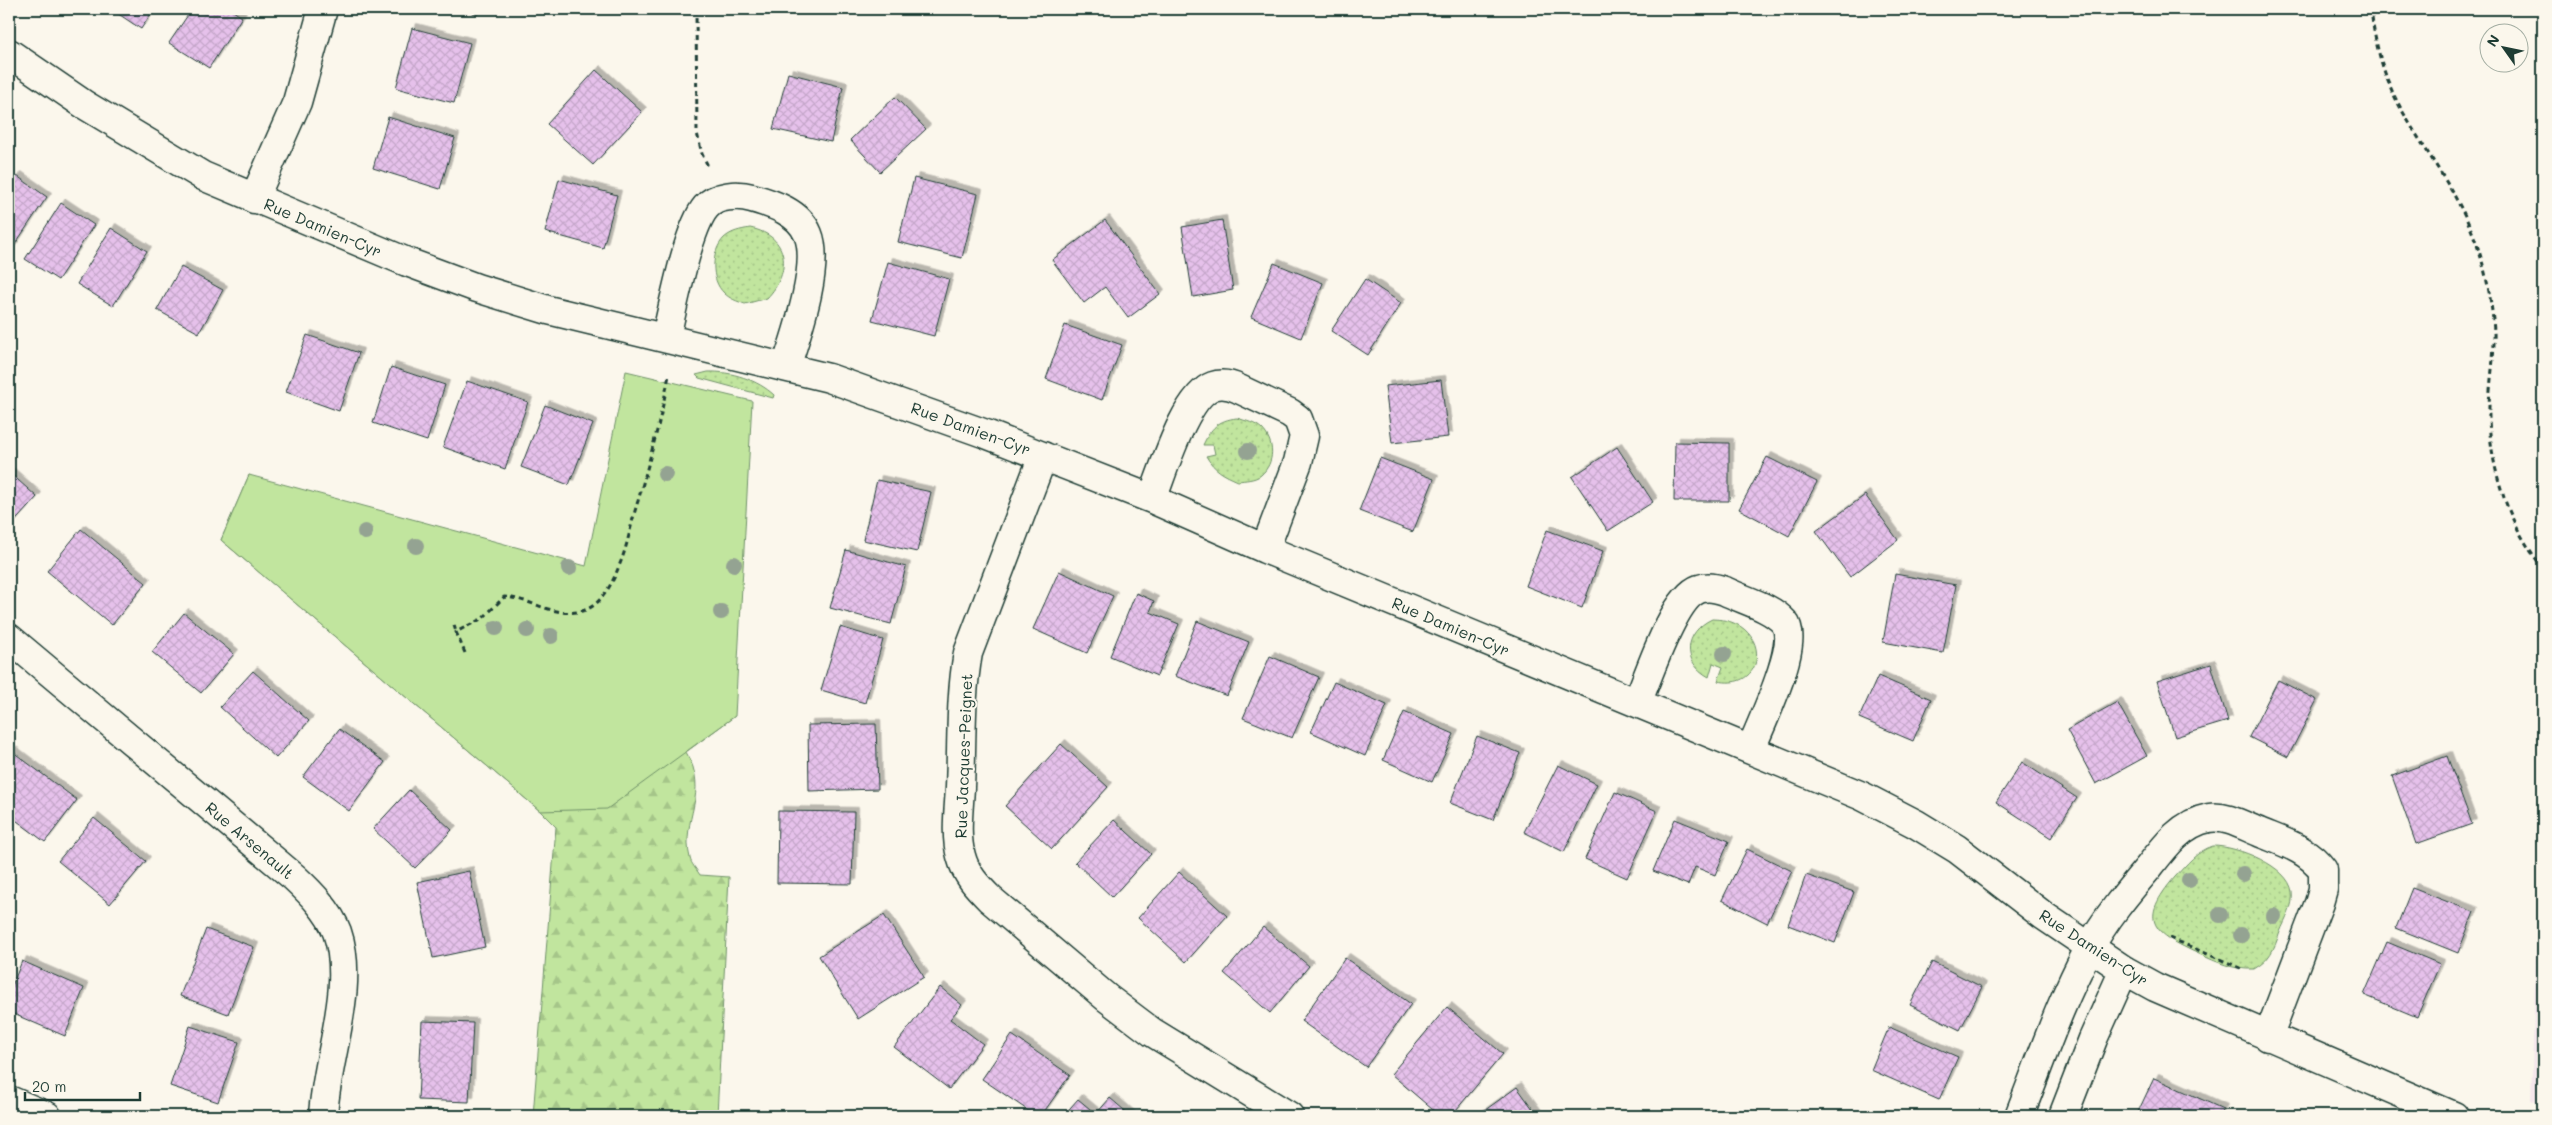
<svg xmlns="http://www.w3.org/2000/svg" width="2552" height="1125" font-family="Mali,sans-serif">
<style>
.built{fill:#f5e7ec}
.grass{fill:url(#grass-dots);stroke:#709169}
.forest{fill:url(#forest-firs);stroke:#709169}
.park{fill:#c1e59e;stroke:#709169}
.building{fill:url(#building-cross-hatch);stroke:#1f3d34;filter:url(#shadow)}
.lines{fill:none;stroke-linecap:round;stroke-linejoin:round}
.street-casing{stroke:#1f3d34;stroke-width:31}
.path{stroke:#1f3d34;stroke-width:3;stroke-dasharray:5 4;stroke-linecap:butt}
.street{stroke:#fbf7ec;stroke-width:28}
.tree{fill:#94a392}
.labels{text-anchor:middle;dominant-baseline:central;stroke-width:4;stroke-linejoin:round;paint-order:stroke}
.street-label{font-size:16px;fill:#1f3d34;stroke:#fbf7ec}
</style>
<defs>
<pattern id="grass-dots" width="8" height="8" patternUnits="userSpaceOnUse" patternTransform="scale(1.25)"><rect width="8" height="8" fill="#c1e59e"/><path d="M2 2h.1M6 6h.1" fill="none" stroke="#a5c589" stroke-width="1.8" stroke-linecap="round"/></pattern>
<pattern id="forest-firs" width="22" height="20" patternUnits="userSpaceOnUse" patternTransform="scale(1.25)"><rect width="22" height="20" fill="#c1e59e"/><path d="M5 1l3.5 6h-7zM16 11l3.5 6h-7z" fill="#a5c589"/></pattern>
<pattern id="building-cross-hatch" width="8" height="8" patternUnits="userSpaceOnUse" patternTransform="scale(1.25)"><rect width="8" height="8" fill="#e6c1eb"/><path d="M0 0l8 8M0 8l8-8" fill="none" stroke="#c5a7ca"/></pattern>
<filter id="shadow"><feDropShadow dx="4.5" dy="-4.5" stdDeviation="0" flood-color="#0004"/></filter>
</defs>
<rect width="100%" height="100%" fill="#fbf7ec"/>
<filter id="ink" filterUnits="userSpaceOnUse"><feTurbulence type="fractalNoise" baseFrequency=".02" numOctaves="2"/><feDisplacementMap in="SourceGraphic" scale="10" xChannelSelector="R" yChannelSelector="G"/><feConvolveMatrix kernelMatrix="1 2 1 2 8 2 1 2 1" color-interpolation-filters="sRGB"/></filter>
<g filter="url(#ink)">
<path class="built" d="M2538,892L2543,894V1106L2531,1100Z"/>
<path class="grass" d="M750,228C790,236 792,272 767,298L745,304C737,301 730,299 724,293C710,280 711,251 724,238C732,231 740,230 750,228Z
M708,372C731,371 758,380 774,395L773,398L699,378L696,375Z
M1237,418C1246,421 1256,423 1262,429C1275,442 1275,463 1261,475C1255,480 1245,480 1238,481C1224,475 1214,470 1206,456L1215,454L1213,445H1203C1211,428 1218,420 1237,418Z
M1712,619C1772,619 1769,692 1718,681L1723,667L1713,663L1709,677C1681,662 1684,632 1712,619Z
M2213,846C2237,846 2289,866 2292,892C2294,906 2285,920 2280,932C2274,949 2270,960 2254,969C2233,970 2217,962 2199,954C2153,933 2137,921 2175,877C2187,864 2197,851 2213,846Z"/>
<path class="forest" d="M249,475L735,716L686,752C711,794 680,819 690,858C691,864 697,870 700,875L729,877L717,1116H533L556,827L540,811L221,540Z"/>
<path class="park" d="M626,371L752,401L735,716L607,809L540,811L221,540L249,475L586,566Z"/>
<path class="building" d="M111,9H154L141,29Z
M192,9H230L242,17L209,68L169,43Z
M453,9H479L478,14Z
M412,28L470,43L454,103L396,88Z
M596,70L642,112L593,165L547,124Z
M788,73L843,87L831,142L773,129Z
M895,97L926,129L880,172L850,140Z
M388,117L455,138L440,189L373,168Z
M17,176L47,197L9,253V189Z
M914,178L978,194L962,258L898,242Z
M559,179L617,195L603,248L545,232Z
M61,203L94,225L58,280L25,259Z
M1105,220L1160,294L1128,318L1105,287L1084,303L1052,260Z
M1222,220L1233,290L1193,297L1182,227Z
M111,228L147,251L113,306L77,284Z
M888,262L949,279L934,336L872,320Z
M1274,263L1323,283L1301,338L1251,317Z
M181,267L223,290L199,333L157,310Z
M1365,279L1401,303L1368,355L1331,331Z
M1065,325L1122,345L1102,400L1046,379Z
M307,335L359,353L339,411L286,392Z
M391,367L445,385L427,441L373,423Z
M1441,380L1448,437L1392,443L1385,386Z
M467,381L528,402L505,469L443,447Z
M545,405L593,424L569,485L521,467Z
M1675,442L1729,443V501H1674Z
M1617,447L1653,502L1608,531L1572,477Z
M1767,457L1817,482L1789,536L1739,509Z
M1380,458L1434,479L1413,532L1359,511Z
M9,472L37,497L9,528Z
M877,480L931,492L917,552L863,540Z
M1865,495L1898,540L1850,577L1816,531Z
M81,529L146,583L112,625L47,571Z
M1547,530L1603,551L1582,608L1526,586Z
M846,550L906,567L891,624L830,608Z
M1059,571L1113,596L1087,653L1033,629Z
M1895,574L1956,585L1943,653L1883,642Z
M1136,593L1154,601L1150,612L1179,624L1157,676L1110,656Z
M184,613L234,654L201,693L152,652Z
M1197,621L1249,642L1227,696L1175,676Z
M840,627L883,640L865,703L821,690Z
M1270,656L1319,677L1292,738L1243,718Z
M2211,664L2228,721L2175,737L2157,681Z
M253,671L309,721L276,758L220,707Z
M1878,676L1931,699L1913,741L1859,718Z
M2278,680L2317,700L2288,757L2249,737Z
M1334,682L1387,705L1365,756L1311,732Z
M2117,702L2147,756L2096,784L2067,730Z
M1404,712L1454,734L1432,782L1383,760Z
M876,724L878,789L809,791L808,725Z
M339,729L385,762L349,811L303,777Z
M1477,736L1520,753L1493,820L1450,803Z
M1061,744L1108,787L1052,849L1005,806Z
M9,749L77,800L45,842L9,815Z
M2447,756L2472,824L2416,844L2392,776Z
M2022,762L2077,798L2051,838L1996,802Z
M1558,765L1597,784L1564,852L1524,832Z
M409,790L452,830L415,868L373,829Z
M1615,792L1657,811L1627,878L1585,859Z
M778,811L854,812L852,884L777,883Z
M94,818L146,861L110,904L58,861Z
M1675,819L1729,841L1715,875L1695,867L1688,885L1653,871Z
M1114,820L1151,854L1112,897L1075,862Z
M1747,849L1792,871L1767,923L1722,900Z
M469,871L485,947L433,958L417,882Z
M1179,872L1227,916L1186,962L1138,918Z
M1806,875L1854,892L1835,943L1788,925Z
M2412,888L2474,912L2458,953L2396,928Z
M884,915L924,977L858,1019L819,956Z
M1263,927L1309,966L1270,1013L1224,973Z
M206,929L254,947L228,1014L180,996Z
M2387,942L2440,964L2417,1017L2364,995Z
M1345,958L1411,1004L1366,1067L1301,1021Z
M22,961L84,988L65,1036L9,1012V993Z
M1932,962L1982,987L1960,1030L1910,1005Z
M940,987L962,1005L950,1019L983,1044L949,1089L894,1047Z
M1447,1007L1503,1054L1451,1116H1440L1391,1074Z
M422,1021L473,1023L469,1102L418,1100Z
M190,1026L239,1042L218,1102L170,1086Z
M1889,1027L1958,1057L1939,1100L1871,1070Z
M1012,1035L1070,1075L1041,1116H1036L982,1079Z
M2154,1078L2223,1109L2219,1116H2136Z
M1517,1087L1538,1116H1477Z
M1110,1098L1131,1116H1063L1078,1099L1096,1114Z"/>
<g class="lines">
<g class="street-casing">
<path id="street" d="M9,53L85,105L203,176L407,262L477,288L548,310L829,378L986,434L1152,499L1265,549L1862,796L1916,824L1957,849L2044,916L2124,970L2155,987L2454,1116
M254,199L297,102L323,9
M666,337C673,307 688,228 706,207C716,195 738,194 752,198C773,204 799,212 808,234C821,265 796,336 786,367
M1043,456L968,653C960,697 962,743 960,787C959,809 955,835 961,856C966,875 977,886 990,899L1107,998L1152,1032L1289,1116
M1152,499C1163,472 1185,396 1213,386C1222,383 1231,385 1239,389L1290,413L1298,419L1304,436L1298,462L1265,549
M9,638L295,878C311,893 329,911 337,932C356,987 326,1058 323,1116
M1637,703C1648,678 1673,598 1699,589C1707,586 1717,588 1725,591C1743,600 1771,607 1784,622C1802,642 1760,725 1751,749
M9,1100L47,1116
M2019,1116C2041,1060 2060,1002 2089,949C2105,919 2127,893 2149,867C2165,846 2182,823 2209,818C2226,815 2244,826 2259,832C2283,842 2308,849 2323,870V889L2319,903L2268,1037
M2063,1116L2093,1039L2124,970"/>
</g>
<path class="path" d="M696,9L697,133L702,154L709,168
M2371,9C2374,40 2383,75 2398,103C2423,150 2460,194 2477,245C2486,271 2492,303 2494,331C2495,359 2488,389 2489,418C2491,473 2509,525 2543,568
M454,625L456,632
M465,653L456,632L483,618L504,597C531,598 557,620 585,610C602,604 613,582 619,566C628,546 631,522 638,501C650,459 661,418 669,375
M2170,938L2243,969"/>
<use href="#street" class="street"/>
</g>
<g class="tree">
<circle cx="1248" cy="451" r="8"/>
<circle cx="665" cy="474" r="8"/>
<circle cx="365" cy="532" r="8"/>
<circle cx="416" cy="546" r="8"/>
<circle cx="734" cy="564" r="8"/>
<circle cx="569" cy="568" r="8"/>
<circle cx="721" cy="612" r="8"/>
<circle cx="496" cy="628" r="8"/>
<circle cx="527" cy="630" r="8"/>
<circle cx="551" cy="636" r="8"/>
<circle cx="1724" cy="654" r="8"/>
<circle cx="2243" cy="874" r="8"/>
<circle cx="2189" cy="880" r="8"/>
<circle cx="2220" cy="915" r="8"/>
<circle cx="2274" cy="916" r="8"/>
<circle cx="2241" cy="935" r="8"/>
</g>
</g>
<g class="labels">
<g class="street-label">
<text transform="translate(323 227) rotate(23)">Rue Damien-Cyr</text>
<text transform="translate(971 428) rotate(20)">Rue Damien-Cyr</text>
<text transform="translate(1451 626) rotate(23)">Rue Damien-Cyr</text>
<text transform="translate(963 756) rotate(-88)">Rue Jacques-Peignet</text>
<text transform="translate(250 840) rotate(40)">Rue Arsenault</text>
<text transform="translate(2094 947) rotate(33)">Rue Damien-Cyr</text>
</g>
</g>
<rect width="2552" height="1125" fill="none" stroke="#fbf7ec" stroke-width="30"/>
<rect x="15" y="15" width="2522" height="1095" fill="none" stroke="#1f3d34" stroke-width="2" filter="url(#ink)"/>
<g transform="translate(2504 48) rotate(303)"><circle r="24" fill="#fbf7ec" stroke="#a3ada2"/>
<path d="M0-4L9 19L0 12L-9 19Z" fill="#1f3d34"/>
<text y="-8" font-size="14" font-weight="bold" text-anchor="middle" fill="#1f3d34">N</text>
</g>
<path d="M25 1092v8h115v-8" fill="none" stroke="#1f3d34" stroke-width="2.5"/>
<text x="32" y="1092" font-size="15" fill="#1f3d34" stroke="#fbf7ec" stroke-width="4" paint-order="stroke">20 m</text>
</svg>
